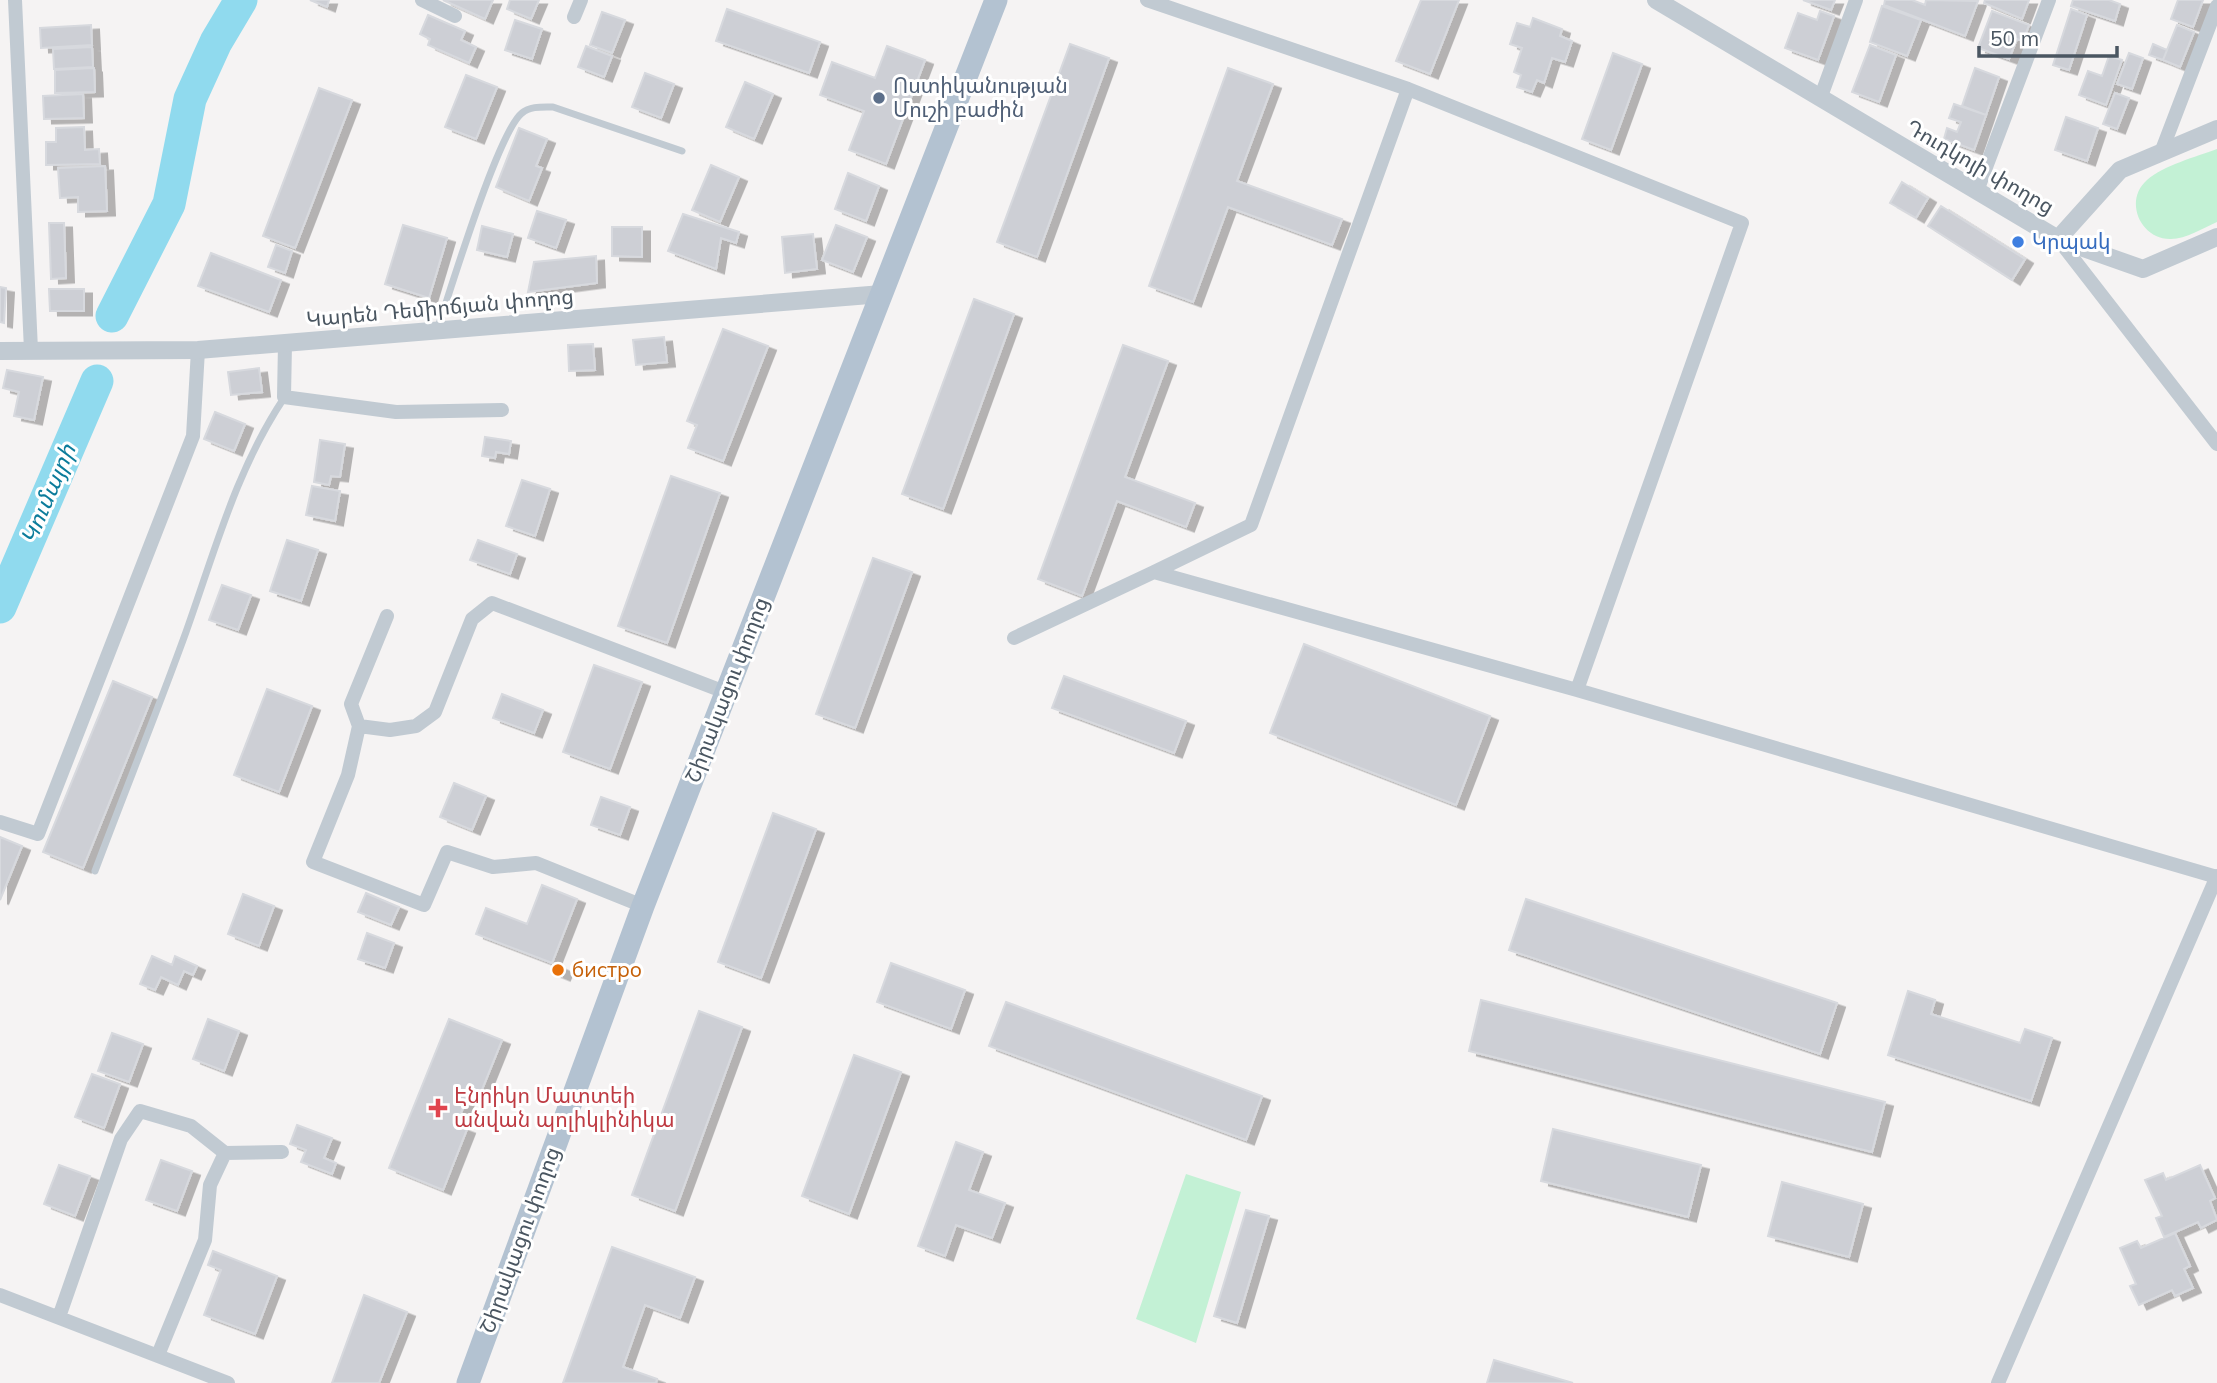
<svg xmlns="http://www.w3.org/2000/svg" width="2217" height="1383" viewBox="0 0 2217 1383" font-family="Mulish,'Noto Sans Armenian',sans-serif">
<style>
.green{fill:#c3f1d5}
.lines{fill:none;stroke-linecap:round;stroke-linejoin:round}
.river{stroke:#90daee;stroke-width:33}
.building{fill:#cdcfd5;stroke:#d7d9de;stroke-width:2;filter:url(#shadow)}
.service{stroke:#c1cad2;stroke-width:7}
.minor{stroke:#c1cad2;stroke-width:14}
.tertiary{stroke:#c1cad2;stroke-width:18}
.primary{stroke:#b3c2d1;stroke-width:23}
.service-dot{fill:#5c6f8a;stroke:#fff;stroke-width:2.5}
.shop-dot{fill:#3f7fe0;stroke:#fff;stroke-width:2.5}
.food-dot{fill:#e8710a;stroke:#fff;stroke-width:2.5}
.health-dot{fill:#e0444e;stroke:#fff;stroke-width:2.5}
.labels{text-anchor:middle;stroke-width:6;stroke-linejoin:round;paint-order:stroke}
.service-label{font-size:21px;fill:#4e5e75;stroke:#fff;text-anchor:start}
.street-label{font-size:21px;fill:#4a5661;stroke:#fff}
.shop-label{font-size:21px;fill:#366cbe;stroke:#fff;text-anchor:start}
.food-label{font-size:21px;fill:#c56008;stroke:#fff;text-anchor:start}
.health-label{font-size:21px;fill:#be3a42;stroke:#fff;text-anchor:start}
.water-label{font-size:23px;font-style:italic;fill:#0c7c9b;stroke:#fff}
</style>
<defs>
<filter id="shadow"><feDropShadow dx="8" dy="4.5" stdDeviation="0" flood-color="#0004"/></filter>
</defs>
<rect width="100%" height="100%" fill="#f5f3f3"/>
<!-- green -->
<path class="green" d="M2217,149V222C2203,228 2186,239 2171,239C2141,240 2123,201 2147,180C2164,165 2196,157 2217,149Z
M1186,1174L1241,1192L1196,1343L1136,1319Z"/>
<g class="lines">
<!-- river -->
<path class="river" d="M112,316L169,204L190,99L216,42L241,0
M0,607L97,381"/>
</g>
<!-- building -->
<path class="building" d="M310,0H329L327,7Z
M443,0H493L485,19Z
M510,0H539L531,19L507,9Z
M1421,0H1459L1430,74L1396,61Z
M1803,0H1835L1831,10Z
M1885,0H1912L1925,5L1926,0L1978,1L1965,36L1884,5Z
M1985,0H2029L2022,19L1984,3Z
M2073,0H2109L2120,4L2115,21L2071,6Z
M2178,0H2203L2193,27L2171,19Z
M1882,6L1921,20L1907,56L1870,42Z
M727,9L820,42L809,73L716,41Z
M2071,9L2087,15L2069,70L2053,65Z
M1820,11L1834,16L1818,60L1785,48L1798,13L1817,20Z
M1992,11L2029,25L2023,41L2017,39L2009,59L1978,48Z
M602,12L625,20L612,53L590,45Z
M428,15L465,31L461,40L476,47L469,63L428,45L430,39L420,34Z
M1533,18L1562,29L1560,36L1572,41L1565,62L1552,58L1544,83L1537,80L1532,92L1517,87L1521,75L1514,72L1522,48L1510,44L1517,23L1530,27Z
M515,20L542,29L532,59L505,50Z
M91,25L92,45L41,48L40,28Z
M2177,25L2194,32L2180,67L2163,60Z
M1070,44L1109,58L1037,257L997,242Z
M2153,44L2167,50L2163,60L2149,55Z
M1870,45L1896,55L1879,102L1852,92Z
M586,46L612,56L604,77L578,67Z
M887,46L925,60L886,164L849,150L864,111L820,95L832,62L875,78Z
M92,47L93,67L54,69L53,49Z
M1613,53L1642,64L1611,150L1582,139Z
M2129,53L2143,58L2132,89L2117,84Z
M2109,56L2122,60L2106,105L2079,95L2088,71L2102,76Z
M94,68L95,92L55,93V70Z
M1228,68L1273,84L1237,181L1342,219L1332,245L1228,207L1193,302L1149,286Z
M1975,68L1999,77L1986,115L1962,106Z
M645,73L674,84L661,118L632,107Z
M466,75L497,87L476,139L445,127Z
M745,82L773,94L754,139L726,127Z
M319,88L352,100L295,248L263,236Z
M2115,93L2129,98L2117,129L2103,124Z
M83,94L84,118L44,119L43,96Z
M1954,104L1986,115L1974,150L1944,139L1947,128L1957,132L1961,122L1949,118Z
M2066,117L2098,128L2087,161L2055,150Z
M84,127L85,150L99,149L100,164L46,165V142H56V128Z
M519,128L547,139L536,166L542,168L529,201L496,187Z
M711,165L739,177L720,222L692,210Z
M105,166L107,211L78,212V197L60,198L58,168Z
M848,173L879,186L866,221L835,209Z
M1902,182L1928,198L1916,218L1890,203Z
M1941,206L2025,259L2012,280L1928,226Z
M537,211L566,220L556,248L528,238Z
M683,214L739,232L736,243L721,238L716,269L668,251Z
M49,223H64L66,278L51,279Z
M403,225L447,238L429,298L385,284Z
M836,225L867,237L853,272L822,260Z
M482,226L513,234L507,257L477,250Z
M612,227H642V257L612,256Z
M813,234L817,269L785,273L782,237Z
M276,245L292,251L285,273L268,267Z
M211,253L281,280L269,312L198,286Z
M596,256L597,283L528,292L534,262Z
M0,287L6,288L4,323L0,322Z
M49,289H84V311H50Z
M974,299L1014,314L943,509L902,494Z
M723,329L768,346L723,461L688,448L697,425L687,421Z
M664,337L667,362L636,365L633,340Z
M593,344L595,370L569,371L568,345Z
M1123,345L1168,361L1125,477L1195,503L1186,527L1117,501L1082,596L1038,579Z
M259,368L262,392L231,395L228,372Z
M7,370L43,377L34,420L14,416L19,392L3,388Z
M215,412L245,424L234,451L204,439Z
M485,437L511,441L509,454L496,452L495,458L482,456Z
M320,440L345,444L340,477L331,476L329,485L314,482Z
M671,476L720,493L667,643L618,626Z
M522,480L550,489L535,536L506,526Z
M312,486L340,491L335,521L306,515Z
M287,540L318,550L301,601L270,591Z
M478,540L517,554L510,574L470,560Z
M873,558L912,572L855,728L816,714Z
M222,585L251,595L238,630L209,620Z
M1304,644L1490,716L1456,805L1270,733Z
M594,665L642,682L610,769L563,752Z
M1064,676L1186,721L1174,753L1052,708Z
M113,681L152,697L83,868L43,852Z
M267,689L312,706L279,792L234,775Z
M502,694L543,710L534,733L493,718Z
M454,783L486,796L472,830L440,817Z
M601,797L630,807L620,835L591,825Z
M773,813L816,829L761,978L718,962Z
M0,837L22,846L0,900Z
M542,885L577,899L552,963L476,934L486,908L527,924Z
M366,893L399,907L391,925L358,912Z
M243,894L274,906L259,946L228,934Z
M1526,899L1837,1003L1820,1054L1509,950Z
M367,933L394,943L385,968L358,959Z
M152,956L172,965L175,956L197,966L193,975L184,971L178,985L161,977L155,990L140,984Z
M891,963L965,990L951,1029L877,1002Z
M555,964L565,969L562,976L552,972Z
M1908,991L1935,1000L1931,1014L2020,1043L2025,1029L2052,1038L2031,1101L1888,1055Z
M1481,1000L1885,1102L1872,1152L1469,1051Z
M1006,1002L1262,1096L1246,1140L989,1046Z
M699,1011L742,1027L675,1211L632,1195Z
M208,1019L239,1031L224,1071L193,1059Z
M449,1019L502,1040L481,1092L471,1088L456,1125L467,1129L443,1190L389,1168Z
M112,1033L143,1044L129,1082L98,1071Z
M854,1055L901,1072L849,1214L802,1196Z
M92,1074L120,1084L104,1128L75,1117Z
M297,1125L332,1138L324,1158L336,1163L332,1174L301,1162L306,1150L290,1144Z
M1553,1129L1701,1165L1688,1217L1541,1181Z
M956,1142L983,1152L969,1190L1005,1203L992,1238L956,1225L945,1256L918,1246Z
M161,1160L192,1171L177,1211L146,1200Z
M59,1165L90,1176L75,1216L44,1204Z
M2200,1165L2215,1198L2210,1201L2217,1220L2201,1228L2198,1222L2164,1237L2156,1218L2162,1216L2145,1180L2163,1173L2166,1180Z
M1782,1182L1863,1204L1849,1257L1768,1236Z
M1246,1210L1269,1216L1237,1323L1214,1316Z
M2175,1233L2190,1266L2184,1269L2193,1288L2175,1296L2172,1290L2139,1305L2130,1286L2136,1284L2120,1248L2137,1241L2141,1248Z
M612,1247L695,1277L680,1318L645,1305L623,1367L657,1379L656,1383H563Z
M213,1251L277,1276L255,1334L204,1315L221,1270L208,1265Z
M364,1295L407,1312L379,1383H332Z
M1494,1360L1573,1383H1487Z"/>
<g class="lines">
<!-- service -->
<path class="service" d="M438,327C451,289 498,132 522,113C530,106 542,107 553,107L682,151
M95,871C125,791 157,712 186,632C215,551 236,470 284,398"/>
<!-- minor -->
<path class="minor" d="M15,0L31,350
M422,0L455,16
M1147,0L1408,89L1742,223L1577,690
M574,17L581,0
M1820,99L1856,0
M2162,150L2217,6
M1977,191L2049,0
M2058,239L2217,444
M285,344L284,397L396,412L502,410
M1154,572L1251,525L1408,89
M1014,638L1154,572L1577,690L2217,877
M359,726L351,704L387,616
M0,822L38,834L193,436L198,350
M643,906L536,863L493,867L447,852L424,905L313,862L348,775L359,726L390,730L416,726L435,712L472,619L492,603L725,692
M0,1295L228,1383
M59,1317L121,1139L140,1111L191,1126L225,1153L282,1152
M158,1355L205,1240L210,1185L225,1153
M1998,1383L2217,876"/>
<!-- tertiary -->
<path class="tertiary" d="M1656,0L2058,239L2143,269L2217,237
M2058,239L2120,170L2217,129
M0,351L198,350L882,294"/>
<!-- primary -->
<path class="primary" d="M468,1383L643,906L996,0"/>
</g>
<!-- markers -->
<circle class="service-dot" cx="879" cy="98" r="7"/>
<circle class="shop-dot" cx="2018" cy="242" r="7"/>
<circle class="food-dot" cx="558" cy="970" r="7"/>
<path class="health-dot" d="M434.5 1097.5h7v7h7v7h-7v7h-7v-7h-7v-7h7z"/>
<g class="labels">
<!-- service labels -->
<g class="service-label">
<text x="893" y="93">Ոստիկանության<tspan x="893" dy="24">Մուշի բաժին</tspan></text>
</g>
<!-- street labels -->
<g class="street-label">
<text transform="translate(1980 167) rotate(30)" y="7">Դուդկոյի փողոց</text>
<text transform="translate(440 308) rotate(-5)" y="7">Կարեն Դեմիրճյան փողոց</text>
<text transform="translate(727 690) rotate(-69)" y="7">Շիրակացու փողոց</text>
<text transform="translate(520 1240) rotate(-70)" y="7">Շիրակացու փողոց</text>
</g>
<!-- shop labels -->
<g class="shop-label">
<text x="2032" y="249">Կրպակ</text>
</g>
<!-- food labels -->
<g class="food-label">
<text x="572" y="977">бистро</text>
</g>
<!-- health labels -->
<g class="health-label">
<text x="454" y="1103">Էնրիկո Մատտեի<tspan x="454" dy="24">անվան պոլիկլինիկա</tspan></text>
</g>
<!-- water labels -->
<g class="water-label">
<text transform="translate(48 494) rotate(-67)" y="8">Կումայրի</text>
</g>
</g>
<!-- scale -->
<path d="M1979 46v10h138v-10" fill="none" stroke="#4a5661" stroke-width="3.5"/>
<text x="1990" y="46" font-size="21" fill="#4a5661" stroke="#ffffff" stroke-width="5" paint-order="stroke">50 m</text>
</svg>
